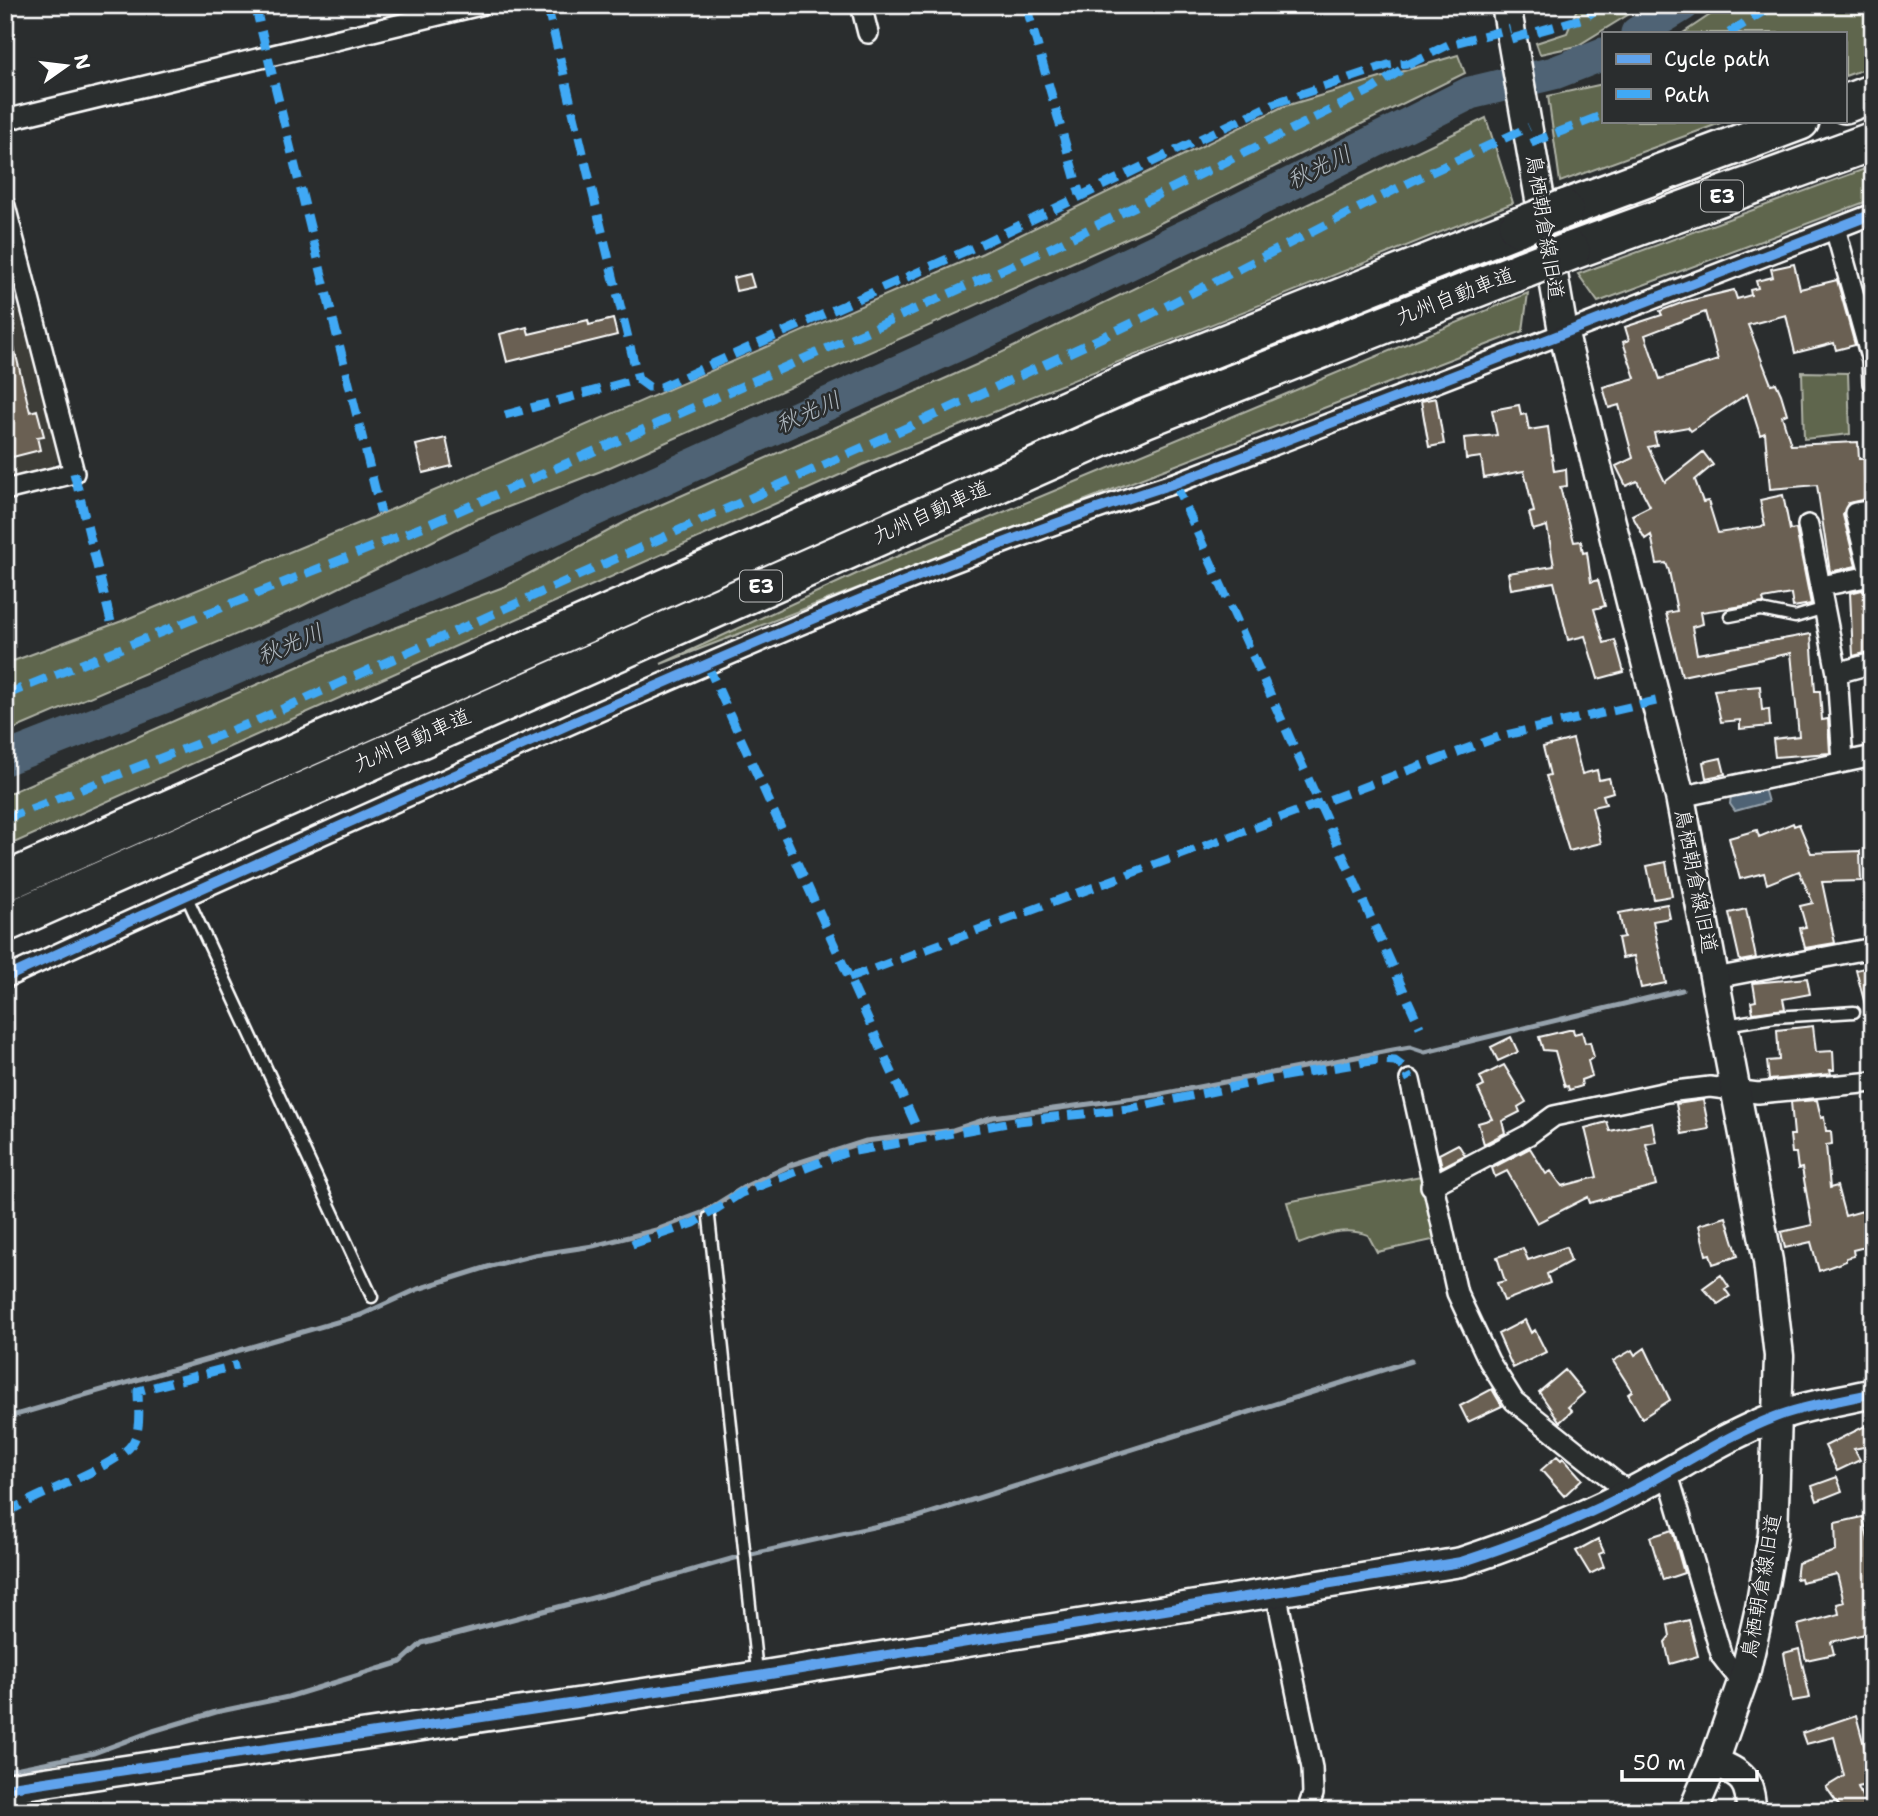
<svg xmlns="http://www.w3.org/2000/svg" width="1878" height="1816" viewBox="0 0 1878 1816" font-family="'Shantell Sans','Klee One',sans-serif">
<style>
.built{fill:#3e3d39}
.green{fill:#5f664d;stroke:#afb2a6;stroke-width:2}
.water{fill:#506474;stroke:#96a2ac;stroke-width:2}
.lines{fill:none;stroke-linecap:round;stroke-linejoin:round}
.stream{stroke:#96a2ac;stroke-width:5}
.river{stroke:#506474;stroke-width:33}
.building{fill:#6b6152;stroke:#fff;stroke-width:2;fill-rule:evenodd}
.lane-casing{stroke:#fff;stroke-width:15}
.street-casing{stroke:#fff;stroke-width:24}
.secondary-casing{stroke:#fff;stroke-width:33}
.highway-casing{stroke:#fff;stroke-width:42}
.lane{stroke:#2a2d2e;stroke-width:10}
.street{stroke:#2a2d2e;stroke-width:19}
.secondary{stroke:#2a2d2e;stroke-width:28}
.highway{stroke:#2a2d2e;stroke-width:37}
.highway-bridge-casing{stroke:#fff;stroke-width:42;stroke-linecap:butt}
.highway-bridge{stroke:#2a2d2e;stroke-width:37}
.quiet{stroke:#3fa9f5;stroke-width:9;stroke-dasharray:18 9;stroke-linecap:butt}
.cycleway-casing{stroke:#2a2d2e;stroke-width:15}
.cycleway{stroke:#60a3ed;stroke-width:10}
.labels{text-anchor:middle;stroke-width:5;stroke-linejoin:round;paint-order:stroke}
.shield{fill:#2a2d2e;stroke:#bfc0c0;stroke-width:2}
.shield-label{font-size:19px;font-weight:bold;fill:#fff}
.street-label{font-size:21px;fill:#fff;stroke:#2a2d2e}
.water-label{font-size:23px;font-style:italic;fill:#b0b9c0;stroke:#2a2d2e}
</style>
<rect width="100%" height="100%" fill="#2a2d2e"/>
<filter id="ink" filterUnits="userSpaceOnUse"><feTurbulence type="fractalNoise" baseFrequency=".0143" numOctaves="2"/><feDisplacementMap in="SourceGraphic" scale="14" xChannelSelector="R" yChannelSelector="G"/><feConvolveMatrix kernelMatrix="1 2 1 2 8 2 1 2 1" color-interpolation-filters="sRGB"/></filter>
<g filter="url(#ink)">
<!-- built -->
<path class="built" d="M20,308L60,456L53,468L5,480V311Z"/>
<!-- green -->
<path class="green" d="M1582,5H1644L1577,46L1540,54L1536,43L1567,33L1576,11Z
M1725,5H1873V66L1845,76V33H1683Z
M1458,55L1465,73L1150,228L601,471L477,519L298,608L5,733V664L122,621L374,517L983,253L1282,107Z
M1603,84V121H1726L1560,182L1548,96Z
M1486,118L1513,203L862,465L5,847V795L331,652L506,586L640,514L978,364Z
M1873,166V199L1598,302L1578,274Z
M1528,293L1523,331L661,664L867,569Z
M1802,372L1848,373L1850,434L1804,439Z
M1421,1176L1437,1239L1377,1252L1368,1235C1343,1226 1323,1235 1299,1244L1287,1202Z"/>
<!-- water -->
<path class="water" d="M1764,788L1768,802L1735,811L1730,804L1731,795Z"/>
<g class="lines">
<!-- stream -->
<path class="stream" d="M5,1418L361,1315L418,1289L491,1266L534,1255L593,1246L656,1230L704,1212L746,1186L791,1165L866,1141L953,1130L993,1117L1156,1095L1393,1050L1410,1047L1425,1052L1682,990
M5,1771L94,1753L153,1731L216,1712L288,1697L401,1662L422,1643L634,1587L738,1557L918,1517L1411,1361"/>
<!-- river -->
<path class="river" d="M1637,33L1683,5
M5,759L205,681L475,564L981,334L1207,226L1470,93L1554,73L1603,54"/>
</g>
<!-- building -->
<path class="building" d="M1794,264L1800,289L1837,280L1855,345L1836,350L1834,343L1795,353L1786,315L1748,325L1771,384L1776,383L1781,394L1787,414L1782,416L1791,445L1858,442L1859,459H1864L1866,499L1848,503L1843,515L1856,566L1830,572L1817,485L1770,489L1765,433L1760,435L1747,394L1691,431L1688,427L1654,433L1657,445L1648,447L1665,482L1703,452L1713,465L1695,480L1703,502L1708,501L1718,533L1765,526L1760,500L1783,495L1790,530L1796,529L1811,604L1793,607L1791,594L1763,599L1764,603L1701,612L1703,624L1692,627L1697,654L1811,634L1815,691H1820L1822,720L1828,719L1830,753L1775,757L1773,739L1799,736L1791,653L1682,676L1666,613L1677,611L1669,571L1666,563L1657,564L1651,535L1645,539L1632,515L1650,506L1637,481L1626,486L1616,466L1633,458L1619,405L1609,408L1603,387L1635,378L1623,342L1629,340L1625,327L1662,315L1660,311L1684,302L1734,290L1737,299L1751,295L1750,290L1758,288L1756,281L1773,277L1771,269ZM1705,312L1718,360L1660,379L1645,335Z
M750,274L754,287L736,291L733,278Z
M613,319L617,335L507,362L500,334L527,327L529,334L588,320L589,325Z
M11,335L30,412L37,410L44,436L37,437L40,450L5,459V336Z
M1436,398L1444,444L1429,447L1421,401Z
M1519,405L1521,415L1526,414L1529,430L1548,427L1554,471L1566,469L1567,486L1560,487L1574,542L1581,541L1583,553L1587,552L1591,582L1598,580L1605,606L1594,609L1604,643L1615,640L1624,672L1598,679L1585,636L1568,640L1554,582L1511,589L1508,573L1554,566L1547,526L1533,530L1529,513L1534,512L1524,471L1484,478L1481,457L1466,459L1464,438L1497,435L1492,410Z
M446,438L452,466L423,473L416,445Z
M1862,590L1868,596L1873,620V651L1853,656L1850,593Z
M1760,686L1762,710L1769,709L1770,726L1740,729V720L1721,722L1714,690Z
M1573,739L1582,774L1597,770L1599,780L1609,778L1613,792L1603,795L1606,804L1592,807L1601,843L1569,851L1546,776L1550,775L1543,747Z
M1721,758L1725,774L1706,778L1703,762Z
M1793,823L1794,826L1799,824L1811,853L1860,851L1861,881L1822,882L1835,943L1805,948L1800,928L1806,927L1800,906L1813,903L1799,871L1767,884L1764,873L1740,879L1729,838L1757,830L1759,837Z
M1666,862L1672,896L1654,899L1647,866Z
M1667,904L1670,918L1653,921L1666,983L1641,988L1634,956L1622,958L1618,938L1624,937L1619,913Z
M1746,909L1756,958L1740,961L1729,913Z
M1873,966V1015L1868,1016L1856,970Z
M1807,978L1810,994L1783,999L1785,1009L1753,1013L1751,1002L1756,1001L1753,983Z
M1813,1026L1816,1052L1833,1051L1834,1070H1830L1831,1074L1769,1080L1767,1061L1779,1060L1777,1030Z
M1573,1029L1574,1034L1582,1032L1585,1043L1590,1042L1594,1057L1588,1061L1592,1076L1581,1080L1582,1086L1569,1090L1568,1086L1565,1087L1555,1051L1543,1050L1539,1037Z
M1511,1037L1518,1052L1498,1061L1491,1047Z
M1504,1065L1526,1102L1518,1107L1520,1112L1502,1121L1505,1133L1484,1144L1478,1123L1492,1119L1478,1089L1484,1086L1480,1077Z
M1703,1100L1709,1129L1682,1134L1676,1104Z
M1817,1100L1821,1118L1824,1117L1826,1131H1831L1832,1144L1826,1145L1830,1188L1837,1186L1845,1216L1873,1208V1245L1853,1250L1854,1256L1846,1258V1261L1819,1271L1811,1242L1785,1248L1781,1232L1812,1225L1802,1168L1798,1169L1796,1153H1792L1790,1135H1794L1791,1102Z
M1607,1122L1610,1131L1652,1122L1656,1142L1646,1144L1656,1185L1590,1203L1588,1197L1537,1223L1507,1171L1495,1177L1492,1168L1530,1148L1546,1174L1551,1171L1562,1186L1597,1177L1585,1128Z
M1458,1144L1465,1155L1442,1167L1439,1154Z
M1726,1217L1738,1256L1713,1264L1710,1254L1706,1255L1699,1225Z
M1566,1247L1571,1261L1547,1274L1550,1283L1504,1301L1497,1283L1505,1281L1497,1257L1523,1248L1528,1260Z
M1721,1275L1729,1287L1725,1289L1730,1296L1718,1304L1703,1288Z
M1525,1320L1531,1333L1535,1330L1546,1352L1513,1368L1498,1334Z
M1645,1348L1670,1400L1642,1418L1628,1394L1632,1391L1613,1361L1632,1350L1635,1355Z
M1565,1370L1584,1393L1568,1407L1572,1411L1560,1422L1539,1392Z
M1492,1389L1502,1406L1468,1422L1460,1406Z
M1873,1422V1445L1854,1449L1860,1460L1837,1471L1825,1446Z
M1557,1456L1561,1460L1563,1458L1582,1479L1564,1496L1541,1470Z
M1837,1477L1842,1491L1817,1501L1812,1486Z
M1863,1517L1873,1561V1632L1831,1642L1834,1654L1806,1660L1798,1625L1839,1614L1837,1604L1844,1602L1837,1574L1801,1582L1800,1578L1796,1579L1798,1563L1836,1551L1835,1523Z
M1672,1530L1684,1573L1663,1580L1650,1537Z
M1598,1539L1604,1552L1599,1554L1604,1567L1590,1574L1576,1551Z
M1689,1620L1698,1656L1670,1664L1665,1642L1670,1636L1668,1625Z
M1799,1649L1810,1698L1792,1701L1784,1653Z
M1856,1715L1869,1764L1873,1763V1783L1858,1787L1868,1811H1843L1826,1787L1844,1776L1834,1737L1806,1744L1802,1733Z"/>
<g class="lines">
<defs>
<path id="lane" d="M1730,616L1761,610L1795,617L1825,608
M186,895L372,1297
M1725,1025L1775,1017L1854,1012
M709,1217L757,1672"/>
<path id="street" d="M861,5L868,33
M5,120L480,5
M5,206L74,473L5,490
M1835,228L1872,361L1873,383
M1873,510L1855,513L1873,585
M1808,525L1837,673L1843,761
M1822,586L1870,576
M1837,673L1873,663
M1680,797L1873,756
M5,978C193,891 381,808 570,724C768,637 969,549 1175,483L1873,214
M1715,978L1873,948
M1410,1080L1457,1293L1489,1361L1514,1401L1629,1493
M1431,1186L1528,1135L1554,1116L1667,1092L1710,1087L1758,1093L1873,1082
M1667,1471L1722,1657L1742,1683
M1276,1592L1312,1768L1313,1794L1307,1811"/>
<path id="secondary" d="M1506,5L1563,331L1680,797L1768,1261L1779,1356L1773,1534L1760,1608L1745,1674L1714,1762L1693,1811
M1714,1762C1742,1774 1751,1780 1751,1811
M5,1788L758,1676L1461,1562C1519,1543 1575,1521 1629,1493C1678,1468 1723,1437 1775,1417C1805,1405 1841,1401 1873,1393"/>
<path id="highway" d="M1845,104L1873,93
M1564,209L1800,121
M1571,251L1873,141
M5,882L1129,382L1518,227
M5,923L1144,419L1525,269"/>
</defs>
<!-- lane casing -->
<use href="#lane" class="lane-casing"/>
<!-- street casing -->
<use href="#street" class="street-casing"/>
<!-- secondary casing -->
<use href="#secondary" class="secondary-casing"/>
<!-- highway casing -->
<use href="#highway" class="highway-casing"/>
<!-- lane -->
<use href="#lane" class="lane"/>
<!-- street -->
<use href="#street" class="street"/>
<!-- secondary -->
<use href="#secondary" class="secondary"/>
<!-- highway -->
<use href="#highway" class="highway"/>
<defs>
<path id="highway-bridge" d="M1518,227L1564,209
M1525,269L1571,251"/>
</defs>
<!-- highway-bridge casing -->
<use href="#highway-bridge" class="highway-bridge-casing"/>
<!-- highway-bridge -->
<use href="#highway-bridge" class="highway-bridge"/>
<!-- quiet -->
<path class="quiet" d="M255,5L381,513
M547,5L638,379
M1026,5L1080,195
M1729,33L1773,5
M1511,39L1584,18L1602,5
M1531,143L1603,115
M505,415L638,379L649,387H661L981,244L1275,103L1388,65L1408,63
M74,473L111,622
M1175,483L1420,1027
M707,664L918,1130
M5,695L427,525L878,326L1048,249L1260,145L1373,89L1411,63L1450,44L1510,29
M5,819L258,720L968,400L1137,321L1412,181L1529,127
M849,978L1501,736L1656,701
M632,1244L694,1223L741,1193L844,1153L1018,1121L1129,1109L1285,1076L1377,1060L1395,1061L1403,1067L1410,1080
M5,1514C34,1494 117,1467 132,1444C142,1429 138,1407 138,1391L238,1365"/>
<defs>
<path id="cycleway" d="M5,978C193,891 381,808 570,724C768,637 969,549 1175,483L1873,214
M5,1788L758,1676L1461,1562C1519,1543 1575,1521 1629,1493C1678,1468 1723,1437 1775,1417C1805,1405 1841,1401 1873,1393"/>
</defs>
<!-- cycleway casing -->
<use href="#cycleway" class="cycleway-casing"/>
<!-- cycleway -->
<use href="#cycleway" class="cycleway"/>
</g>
</g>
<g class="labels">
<!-- shield labels -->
<g class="shield">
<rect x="1701" y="180.5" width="42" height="31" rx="5"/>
<rect x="740" y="570.5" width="42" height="31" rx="5"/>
</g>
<g class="shield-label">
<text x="1722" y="203">E3</text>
<text x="761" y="593">E3</text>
</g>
<!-- street labels -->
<g class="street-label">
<text transform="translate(1545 227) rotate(81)" y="7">鳥栖朝倉線旧道</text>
<text transform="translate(1455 296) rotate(-21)" y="7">九州自動車道</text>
<text transform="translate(931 512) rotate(-24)" y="7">九州自動車道</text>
<text transform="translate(412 740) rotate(-24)" y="7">九州自動車道</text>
<text transform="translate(1696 881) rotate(79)" y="7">鳥栖朝倉線旧道</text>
<text transform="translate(1761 1586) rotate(-80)" y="7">鳥栖朝倉線旧道</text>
</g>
<!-- water labels -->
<g class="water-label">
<text transform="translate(1319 167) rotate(-26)" y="8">秋光川</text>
<text transform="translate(808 412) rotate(-24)" y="8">秋光川</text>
<text transform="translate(290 644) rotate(-23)" y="8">秋光川</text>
</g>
</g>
<!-- margin -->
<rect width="1878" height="1816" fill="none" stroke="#2a2d2e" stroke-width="28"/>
<rect x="14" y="14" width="1850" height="1788" fill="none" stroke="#fff" stroke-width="2.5" filter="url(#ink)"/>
<!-- legend -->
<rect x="1602" y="32" width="245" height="91" fill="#2a2d2e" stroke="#7f8182" stroke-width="2"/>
<rect x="1616" y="54" width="35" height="10" fill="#60a3ed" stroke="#7f8182" stroke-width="2"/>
<text x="1664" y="66" font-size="21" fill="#ffffff">Cycle path</text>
<rect x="1616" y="89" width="35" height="10" fill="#3fa9f5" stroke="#7f8182" stroke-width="2"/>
<text x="1664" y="102" font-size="21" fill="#ffffff">Path</text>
<!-- north arrow -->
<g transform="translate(66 66) rotate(76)" stroke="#2a2d2e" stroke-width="5" paint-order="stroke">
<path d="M0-5L12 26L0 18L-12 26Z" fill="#ffffff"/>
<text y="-10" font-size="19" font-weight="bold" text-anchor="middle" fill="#ffffff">N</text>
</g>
<!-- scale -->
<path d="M1622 1770v10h135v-10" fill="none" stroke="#ffffff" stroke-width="3.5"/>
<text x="1633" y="1770" font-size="21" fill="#ffffff" stroke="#2a2d2e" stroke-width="5" paint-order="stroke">50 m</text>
</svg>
